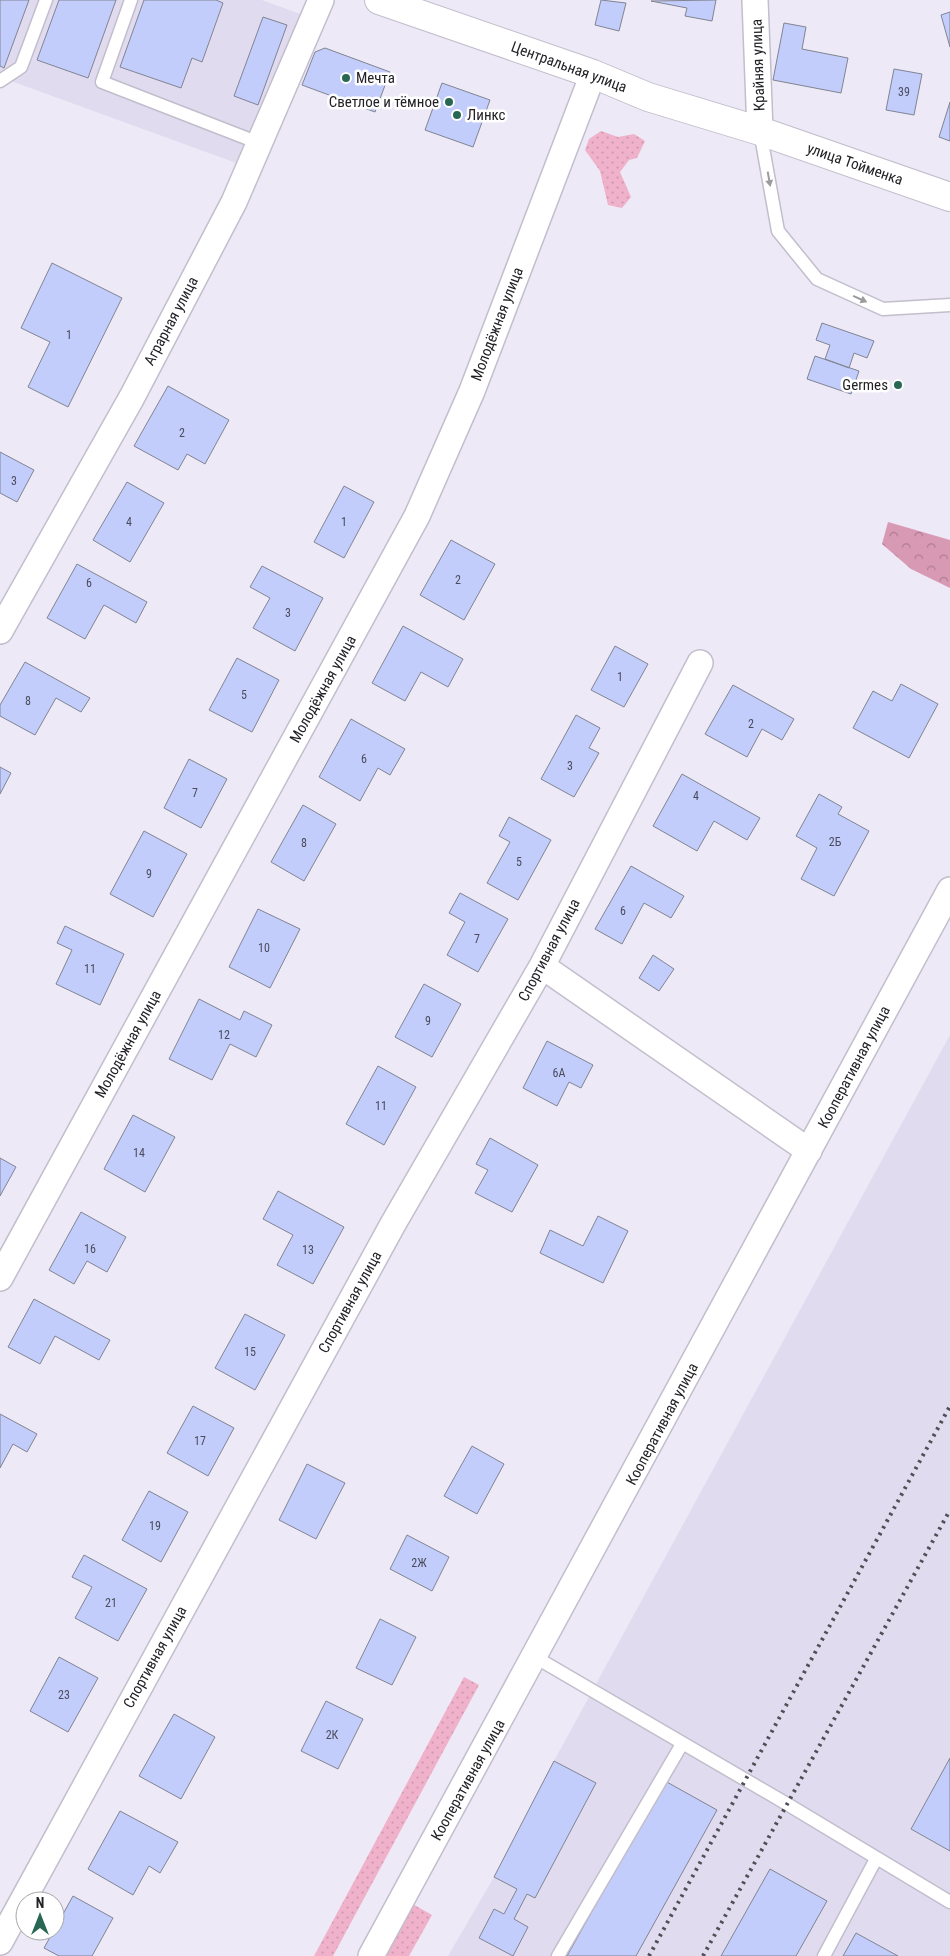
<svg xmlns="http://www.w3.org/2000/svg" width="950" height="1956" viewBox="0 0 950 1956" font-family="'Roboto Condensed',sans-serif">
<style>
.built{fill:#e1dbf0}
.green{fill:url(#green-dots)}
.forest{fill:url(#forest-crowns)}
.building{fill:#c2cdfc;stroke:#818491}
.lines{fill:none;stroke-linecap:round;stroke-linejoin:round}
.lane-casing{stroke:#c2becc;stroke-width:15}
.street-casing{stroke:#c2becc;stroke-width:28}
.secondary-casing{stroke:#c2becc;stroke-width:30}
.lane{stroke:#fff;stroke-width:12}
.street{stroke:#fff;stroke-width:25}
.secondary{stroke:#fff;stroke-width:28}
.rail{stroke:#514e56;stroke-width:4;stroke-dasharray:2.5 5;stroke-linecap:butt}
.oneway{fill:#9c9b9d}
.poi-dot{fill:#286754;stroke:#fff;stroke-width:2}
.labels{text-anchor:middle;stroke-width:5;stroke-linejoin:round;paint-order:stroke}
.number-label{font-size:12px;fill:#4b4c5c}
.street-label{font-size:15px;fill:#232126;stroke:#fff}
.poi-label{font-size:15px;fill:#232126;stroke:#fff;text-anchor:start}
</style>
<defs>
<pattern id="green-dots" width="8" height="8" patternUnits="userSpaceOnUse" patternTransform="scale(1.25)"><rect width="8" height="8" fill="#f0b1cb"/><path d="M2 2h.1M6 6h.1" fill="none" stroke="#ce98ae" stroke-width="1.8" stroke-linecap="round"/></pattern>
<pattern id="forest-crowns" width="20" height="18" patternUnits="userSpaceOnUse" patternTransform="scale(1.25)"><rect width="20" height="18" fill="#d899b4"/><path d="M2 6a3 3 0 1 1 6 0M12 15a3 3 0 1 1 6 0" fill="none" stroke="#af7c92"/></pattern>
</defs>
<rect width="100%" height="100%" fill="#ede9f7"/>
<!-- built -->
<path class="built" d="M0,0H262L300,14L239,164L0,77Z
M950,1035V1956H448L494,1877L554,1761Z"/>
<!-- green -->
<path class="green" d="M601,131L618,137L634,134L645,141L637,158L629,160L620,172L631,197L622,208L608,205L600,171L585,150L589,139Z
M464,1677L479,1685L333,1956H314Z
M409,1902L432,1915L409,1956H380Z"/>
<!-- forest -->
<path class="forest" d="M888,522L950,540V588L911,569L882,544Z"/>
<!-- building -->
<path class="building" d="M0,0H29L4,68L0,66Z
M59,0H116L88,78L37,60Z
M144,0H216L223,3L202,62L192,58L181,88L120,67Z
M601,0L626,3L619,31L595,25Z
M716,0L712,21L685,16L687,8L651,1Z
M950,12V47L941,15Z
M263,17L287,25L258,105L234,96Z
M784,23L806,27L802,49L848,58L841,93L773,80Z
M325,48L390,72L375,112L302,85L315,52Z
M894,69L922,74L914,115L886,110Z
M442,83L490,100L473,147L425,130Z
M950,102V141L939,137Z
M52,263L122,298L68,407L28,387L50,342L21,328Z
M822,323L874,341L867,358L854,353L849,368L825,359L830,345L816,340Z
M815,356L859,371L851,394L807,379Z
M168,386L229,420L205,464L187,454L178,470L134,446Z
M0,452L34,470L17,502L0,493Z
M127,482L164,503L130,562L93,540Z
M344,486L374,502L344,558L314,542Z
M451,540L495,564L464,620L420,595Z
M77,564L147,602L136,623L104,605L85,639L47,618Z
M262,566L323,598L295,651L253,628L270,598L250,587Z
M403,626L463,659L448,687L421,672L405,701L372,683Z
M615,646L648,664L624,707L591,690Z
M237,658L279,680L252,732L209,710Z
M25,662L90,698L81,712L56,698L35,735L0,716V705Z
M901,684L938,704L909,758L853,728L873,691L892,701Z
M733,685L794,719L782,740L762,729L747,757L705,734Z
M576,715L600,728L589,748L599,753L574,797L541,779Z
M351,719L405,749L390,775L378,768L360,801L319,777Z
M189,759L227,779L201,828L164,808Z
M0,767L11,773L0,794Z
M682,774L760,818L747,840L714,821L697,851L653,826Z
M819,794L842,807L838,814L869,831L834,896L801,879L817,848L796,836Z
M303,805L336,824L304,881L271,862Z
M509,817L551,840L518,900L487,883L510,842L499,836Z
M144,831L187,854L153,917L110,894Z
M631,866L684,896L671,918L644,903L622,944L595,929Z
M460,893L508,919L478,972L447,955L465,922L449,913Z
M258,909L300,929L270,988L229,967Z
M65,926L124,954L100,1005L56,984L72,950L57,943Z
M653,955L674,969L659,991L639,978Z
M424,984L461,1004L432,1057L395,1037Z
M199,999L240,1020L244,1011L272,1025L256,1057L230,1044L212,1080L169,1059Z
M547,1041L593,1065L581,1088L569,1082L557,1106L523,1088Z
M378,1066L416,1087L384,1145L346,1124Z
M133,1115L175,1137L145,1192L104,1169Z
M490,1138L538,1165L512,1212L475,1193L488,1170L476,1164Z
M0,1158L16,1167L0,1196Z
M278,1191L344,1227L313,1284L277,1265L293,1235L263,1219Z
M81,1212L126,1237L107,1272L87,1261L74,1284L49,1270Z
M598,1216L628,1231L603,1283L540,1253L550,1230L583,1246Z
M34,1299L110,1340L99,1360L55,1336L40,1364L8,1347Z
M245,1314L285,1335L255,1390L215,1368Z
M193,1406L234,1428L208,1476L167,1453Z
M0,1414L37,1434L27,1452L13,1444L0,1468Z
M472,1446L504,1464L477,1514L444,1496Z
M307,1464L345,1483L316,1539L279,1520Z
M149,1491L188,1512L161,1562L122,1540Z
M407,1535L449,1557L432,1591L390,1569Z
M84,1555L147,1589L118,1641L75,1618L92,1587L72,1577Z
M380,1619L416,1637L392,1685L356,1668Z
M59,1657L98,1678L68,1732L30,1711Z
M326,1701L363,1719L338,1769L301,1751Z
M174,1714L215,1737L181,1799L139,1776Z
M950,1758V1851L911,1829Z
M554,1761L596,1783L535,1898L527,1894L514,1919L528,1927L513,1956L479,1938L494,1909L504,1914L517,1889L494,1877Z
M665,1781L717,1810L636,1956H567Z
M120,1811L178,1842L160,1873L149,1866L133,1895L88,1869Z
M770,1869L827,1901L796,1956H721Z
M73,1896L113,1918L92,1956H59L44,1948Z
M856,1933L898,1956H843Z"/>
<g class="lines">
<defs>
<path id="lane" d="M131,0L102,82L259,143
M0,81L21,67L46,0
M760,131L778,231L817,279L883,309L950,305
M535,1657L787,1804L950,1902
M558,1956L682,1744
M824,1956L876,1859"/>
<path id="street" d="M755,0L760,131
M0,631L132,397L234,202L321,0
M542,966L809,1151
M0,1278L417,516L472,391L593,74
M0,1942L393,1224L542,966L700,663
M371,1956L950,890"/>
<path id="secondary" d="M379,0L593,74L648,97L760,131L950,197"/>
</defs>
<!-- lane casing -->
<use href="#lane" class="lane-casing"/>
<!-- street casing -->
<use href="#street" class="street-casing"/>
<!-- secondary casing -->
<use href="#secondary" class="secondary-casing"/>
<!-- lane -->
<use href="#lane" class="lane"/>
<!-- street -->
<use href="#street" class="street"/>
<!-- secondary -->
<use href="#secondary" class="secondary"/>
<!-- rail -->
<path class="rail" d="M649,1956L950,1406
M703,1956L950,1510"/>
</g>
<!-- one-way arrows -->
<defs><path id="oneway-solid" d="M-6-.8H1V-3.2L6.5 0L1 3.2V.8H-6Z" transform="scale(1.25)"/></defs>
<g class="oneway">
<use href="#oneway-solid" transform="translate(769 179) rotate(80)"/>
<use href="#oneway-solid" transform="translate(860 299) rotate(24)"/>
</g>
<!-- markers -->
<g class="poi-dot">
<circle cx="346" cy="78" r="5"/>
<circle cx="449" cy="102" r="5"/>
<circle cx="457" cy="115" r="5"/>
<circle cx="898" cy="385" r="5"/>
</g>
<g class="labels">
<!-- number labels -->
<g class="number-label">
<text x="904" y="96">39</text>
<text x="69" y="339">1</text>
<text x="182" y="437">2</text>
<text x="14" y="485">3</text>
<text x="129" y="526">4</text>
<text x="344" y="526">1</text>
<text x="458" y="584">2</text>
<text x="89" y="587">6</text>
<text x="288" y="617">3</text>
<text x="620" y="681">1</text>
<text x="244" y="699">5</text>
<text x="28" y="705">8</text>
<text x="751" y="728">2</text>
<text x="364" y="763">6</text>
<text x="570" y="770">3</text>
<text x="195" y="797">7</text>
<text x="696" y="800">4</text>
<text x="835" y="846">2Б</text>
<text x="304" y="847">8</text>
<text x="519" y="866">5</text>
<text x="149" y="878">9</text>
<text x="623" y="915">6</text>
<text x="477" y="943">7</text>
<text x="264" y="952">10</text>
<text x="90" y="973">11</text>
<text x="428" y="1025">9</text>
<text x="224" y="1039">12</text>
<text x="559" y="1077">6А</text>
<text x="381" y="1110">11</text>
<text x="139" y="1157">14</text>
<text x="90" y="1253">16</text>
<text x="308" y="1254">13</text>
<text x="250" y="1356">15</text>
<text x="200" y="1445">17</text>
<text x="155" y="1530">19</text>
<text x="419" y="1567">2Ж</text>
<text x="111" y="1607">21</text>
<text x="64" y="1699">23</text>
<text x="332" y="1739">2К</text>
</g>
<!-- street labels -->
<g class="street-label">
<text transform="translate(758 65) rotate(-92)" y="5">Крайняя улица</text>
<text transform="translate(569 67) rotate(20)" y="5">Центральная улица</text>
<text transform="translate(855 164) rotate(19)" y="5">улица Тойменка</text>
<text transform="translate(171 321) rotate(-62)" y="5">Аграрная улица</text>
<text transform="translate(497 324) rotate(-69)" y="5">Молодёжная улица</text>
<text transform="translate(323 689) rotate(-61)" y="5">Молодёжная улица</text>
<text transform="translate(549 950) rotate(-62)" y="5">Спортивная улица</text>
<text transform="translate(128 1044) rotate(-61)" y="5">Молодёжная улица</text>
<text transform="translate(854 1067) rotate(-62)" y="5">Кооперативная улица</text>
<text transform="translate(350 1302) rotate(-61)" y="5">Спортивная улица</text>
<text transform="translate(662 1424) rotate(-62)" y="5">Кооперативная улица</text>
<text transform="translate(155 1657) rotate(-61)" y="5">Спортивная улица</text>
<text transform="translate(468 1780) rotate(-61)" y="5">Кооперативная улица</text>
</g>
<!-- poi labels -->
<g class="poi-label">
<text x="356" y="83">Мечта</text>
<text x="439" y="107" text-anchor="end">Светлое и тёмное</text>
<text x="467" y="120">Линкс</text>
<text x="888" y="390" text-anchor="end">Germes</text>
</g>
</g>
<!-- north arrow -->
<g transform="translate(40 1916)"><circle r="24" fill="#ffffff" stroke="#a7a6a8"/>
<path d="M0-4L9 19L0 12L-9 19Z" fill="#286754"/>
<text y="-8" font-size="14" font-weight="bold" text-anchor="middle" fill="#232126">N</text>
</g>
</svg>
